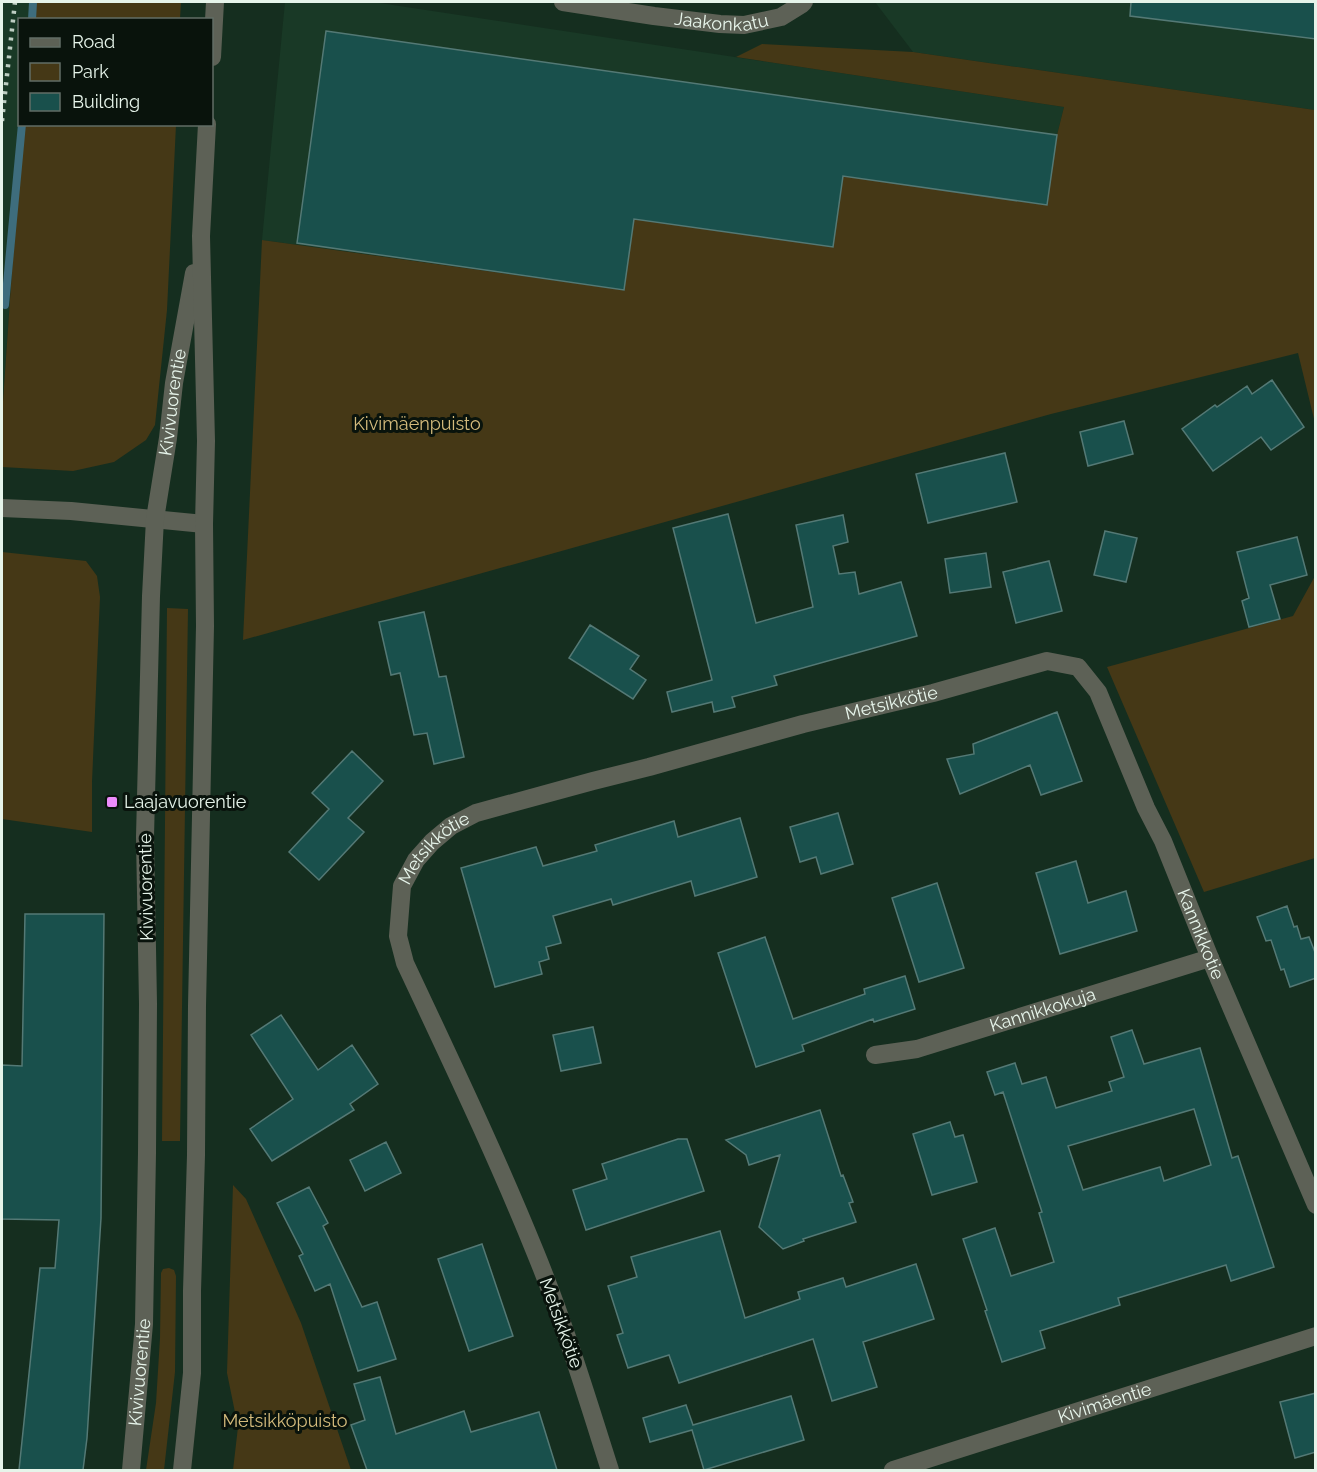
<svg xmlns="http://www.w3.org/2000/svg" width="1317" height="1472" viewBox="0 0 1317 1472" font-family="Raleway,sans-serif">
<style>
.built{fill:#193926}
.green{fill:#453816}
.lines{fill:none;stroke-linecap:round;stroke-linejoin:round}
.stream{stroke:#3e6d7d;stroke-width:8}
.building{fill:#19504c;stroke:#547975;stroke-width:1.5;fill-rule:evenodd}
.minor{stroke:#5d6156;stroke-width:18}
.rail{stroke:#becec3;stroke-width:4.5;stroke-dasharray:3 6;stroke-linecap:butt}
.poi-dot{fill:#ec8cfb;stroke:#09130c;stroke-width:2}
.labels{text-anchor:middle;stroke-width:6;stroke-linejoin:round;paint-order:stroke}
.street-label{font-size:18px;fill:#e6f4ea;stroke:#09130c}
.park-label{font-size:18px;fill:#d4bb7c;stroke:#09130c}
.poi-label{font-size:18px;fill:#e6f4ea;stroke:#09130c;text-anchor:start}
</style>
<rect width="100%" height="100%" fill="#152e1f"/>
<!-- built -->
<path class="built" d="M2,2H32L30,19L20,20V124L22,125L2,416Z
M285,2H373L1064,107L1057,135L1047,205L624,290L262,240Z
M875,2H1315V110L913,52Z"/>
<!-- green -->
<path class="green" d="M32,2H181L180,19H30Z
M762,44L913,52L1315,110V423L1298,353L1051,414L243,640L262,240L624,290L634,219L843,176L1047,205L1057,135L1064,107L736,57Z
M22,125H176L167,310L155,425L146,440L114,462L73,471L2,467V416Z
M2,552L86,561L97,576L100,597L92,782V832L2,819Z
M1315,576V858L1204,892L1107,667L1293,616Z
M167,608L188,609L180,1141H162Z
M233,1185L246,1199L301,1323L351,1470H233L238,1427L227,1373Z
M169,1268L174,1270L176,1276L175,1372L164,1470H146L156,1403L160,1338L161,1273L163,1269Z"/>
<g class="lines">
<!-- stream -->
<path class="stream" d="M32,20L33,2
M5,305L22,124"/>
</g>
<!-- building -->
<path class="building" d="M1131,2H1316V39L1130,16Z
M326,31L1057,135L1047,205L843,176L833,247L634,219L624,290L297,243Z
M1272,380L1304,427L1271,450L1261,437L1213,471L1182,429L1215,405L1217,407L1247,386L1252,394Z
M1124,421L1133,454L1088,466L1080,432Z
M1005,453L1017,502L928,523L916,474Z
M728,514L756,623L813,607L796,525L843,515L848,542L833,546L839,574L855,572L859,594L901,582L917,636L774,676L777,685L732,697L735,707L714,712L712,702L672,712L667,692L712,680L673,528Z
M1105,531L1137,538L1126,582L1094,575Z
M1297,537L1307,575L1270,585L1280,619L1249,627L1242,601L1249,598L1237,552Z
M986,553L991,587L950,593L945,559Z
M1049,561L1062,611L1016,623L1003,572Z
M424,612L439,677L446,676L464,757L434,764L427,733L414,735L400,673L391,675L379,622Z
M590,625L639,656L630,669L646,680L633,699L569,658Z
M1057,712L1082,781L1041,795L1030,765L960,794L947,759L974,754L973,744Z
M352,751L383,781L348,818L364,832L319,880L289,852L329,809L312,793Z
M838,813L853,864L821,874L816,857L800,862L790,827Z
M740,818L757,877L695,896L691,881L613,905L611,899L553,916L561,943L546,947L549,959L539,962L542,974L495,987L461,868L536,847L543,866L597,851L595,845L674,821L678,837Z
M1076,861L1088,903L1126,891L1137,931L1060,954L1036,873Z
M937,883L964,968L919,982L892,898Z
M1287,906L1294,927L1297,926L1301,939L1309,937L1316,955V978L1290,987L1284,969L1281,970L1271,940L1266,941L1257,917Z
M25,914H104L101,1218L87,1438L83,1470H19L40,1268H55L59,1220L2,1219V1065L22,1066Z
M765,937L793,1019L865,994L864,989L905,976L915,1009L874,1022L873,1019L802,1045L804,1051L756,1067L718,953Z
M281,1015L318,1070L352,1045L378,1084L350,1104L354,1110L272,1161L250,1129L293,1099L251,1035Z
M593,1027L601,1063L561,1071L553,1035Z
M1132,1030L1144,1064L1200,1048L1232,1158L1238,1156L1274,1267L1231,1281L1226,1265L1118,1298L1120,1305L1040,1331L1045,1348L1002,1362L985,1311L987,1310L963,1239L995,1228L1011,1276L1054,1262L1039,1213L1042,1212L1003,1092L995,1095L987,1072L1015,1063L1022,1084L1046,1077L1056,1108L1112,1091L1109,1082L1124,1077L1111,1037ZM1194,1109L1211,1165L1164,1181L1160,1167L1083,1190L1068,1146Z
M820,1110L841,1176L843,1175L853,1202L849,1203L856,1222L803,1239L804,1241L783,1249L759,1227L780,1155L749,1165L746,1155L726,1140Z
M950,1122L955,1137L963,1135L977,1182L932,1195L913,1134Z
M678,1139H687L704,1191L586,1230L573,1190L607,1179L602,1164Z
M386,1142L401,1173L365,1191L350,1160Z
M309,1187L328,1223L323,1226L362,1307L377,1302L396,1359L358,1371L330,1284L315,1291L299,1256L303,1254L277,1203Z
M720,1231L745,1318L800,1299L798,1292L843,1278L846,1287L916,1264L934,1319L863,1342L877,1387L832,1401L813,1339L679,1383L669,1355L628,1368L617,1335L623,1333L608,1286L637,1277L631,1257Z
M482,1244L513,1336L469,1351L438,1259Z
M380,1377L396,1434L464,1411L471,1432L539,1412L557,1470H367L351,1425L365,1420L354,1384Z
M1316,1393V1452L1295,1458L1280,1402Z
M791,1396L804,1440L704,1470L692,1430L650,1442L643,1418L686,1405L693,1425Z"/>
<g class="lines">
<!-- minor -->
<g class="minor">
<path id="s1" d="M563,2L654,16L720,24L744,25L781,17L802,4L804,2"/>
<path d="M212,57L215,2"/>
<path d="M2,508L71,511L204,524"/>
<path id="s2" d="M875,1055L917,1049L1210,958"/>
<path id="s3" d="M131,1470L144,1324L147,1153L148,1004L145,837L151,596L155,519L168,438L174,383L194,273"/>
<path d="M182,1470L192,1373V1291L196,1155L197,1006L205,626L204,524L206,441L201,236L207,124"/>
<path id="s4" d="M610,1470C587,1398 565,1325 536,1254C496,1155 450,1059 405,963L398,936L402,886L416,860L432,842L451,826L476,813L593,781L649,767L803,724L933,693L1047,661L1078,667L1098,692L1146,808L1163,841L1210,958L1316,1205"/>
<path id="s5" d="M893,1470L1316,1336"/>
</g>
<!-- rail -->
<path class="rail" d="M2,121L15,2"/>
</g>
<!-- markers -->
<rect class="poi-dot" x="106" y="796" width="12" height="12" rx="3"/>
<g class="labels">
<!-- street labels -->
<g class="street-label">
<text dy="6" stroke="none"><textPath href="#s1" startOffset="160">Jaakonkatu</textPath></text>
<text dy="6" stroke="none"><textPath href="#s3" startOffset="1070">Kivivuorentie</textPath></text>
<text dy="6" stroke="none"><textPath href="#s4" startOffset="1162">Metsikkötie</textPath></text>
<text dy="6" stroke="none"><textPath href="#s4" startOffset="676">Metsikkötie</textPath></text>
<text transform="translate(146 887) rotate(-91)" y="6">Kivivuorentie</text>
<text dy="6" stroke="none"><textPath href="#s4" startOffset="1650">Kannikkotie</textPath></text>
<text dy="6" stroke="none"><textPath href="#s2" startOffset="174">Kannikkokuja</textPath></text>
<text transform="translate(561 1323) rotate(70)" y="6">Metsikkötie</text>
<text dy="6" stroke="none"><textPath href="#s3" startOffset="98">Kivivuorentie</textPath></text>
<text dy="6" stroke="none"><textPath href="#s5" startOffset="222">Kivimäentie</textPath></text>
</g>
<!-- park labels -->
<g class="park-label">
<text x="417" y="430">Kivimäenpuisto</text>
<text x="285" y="1427">Metsikköpuisto</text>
</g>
<!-- poi labels -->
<g class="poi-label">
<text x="124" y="808">Laajavuorentie</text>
</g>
</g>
<!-- border -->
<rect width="1317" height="1472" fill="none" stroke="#e6f4ea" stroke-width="6"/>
<!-- legend -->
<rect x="18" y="18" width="195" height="108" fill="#09130c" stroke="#616d65" stroke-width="1.5"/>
<rect x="30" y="38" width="30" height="9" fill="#5d6156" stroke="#616d65" stroke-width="1.5"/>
<text x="72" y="48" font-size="18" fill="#e6f4ea">Road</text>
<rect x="30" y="63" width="30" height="18" fill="#453816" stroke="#616d65" stroke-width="1.5"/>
<text x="72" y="78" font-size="18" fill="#e6f4ea">Park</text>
<rect x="30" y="93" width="30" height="18" fill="#19504c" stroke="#616d65" stroke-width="1.5"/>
<text x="72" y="108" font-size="18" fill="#e6f4ea">Building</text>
</svg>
